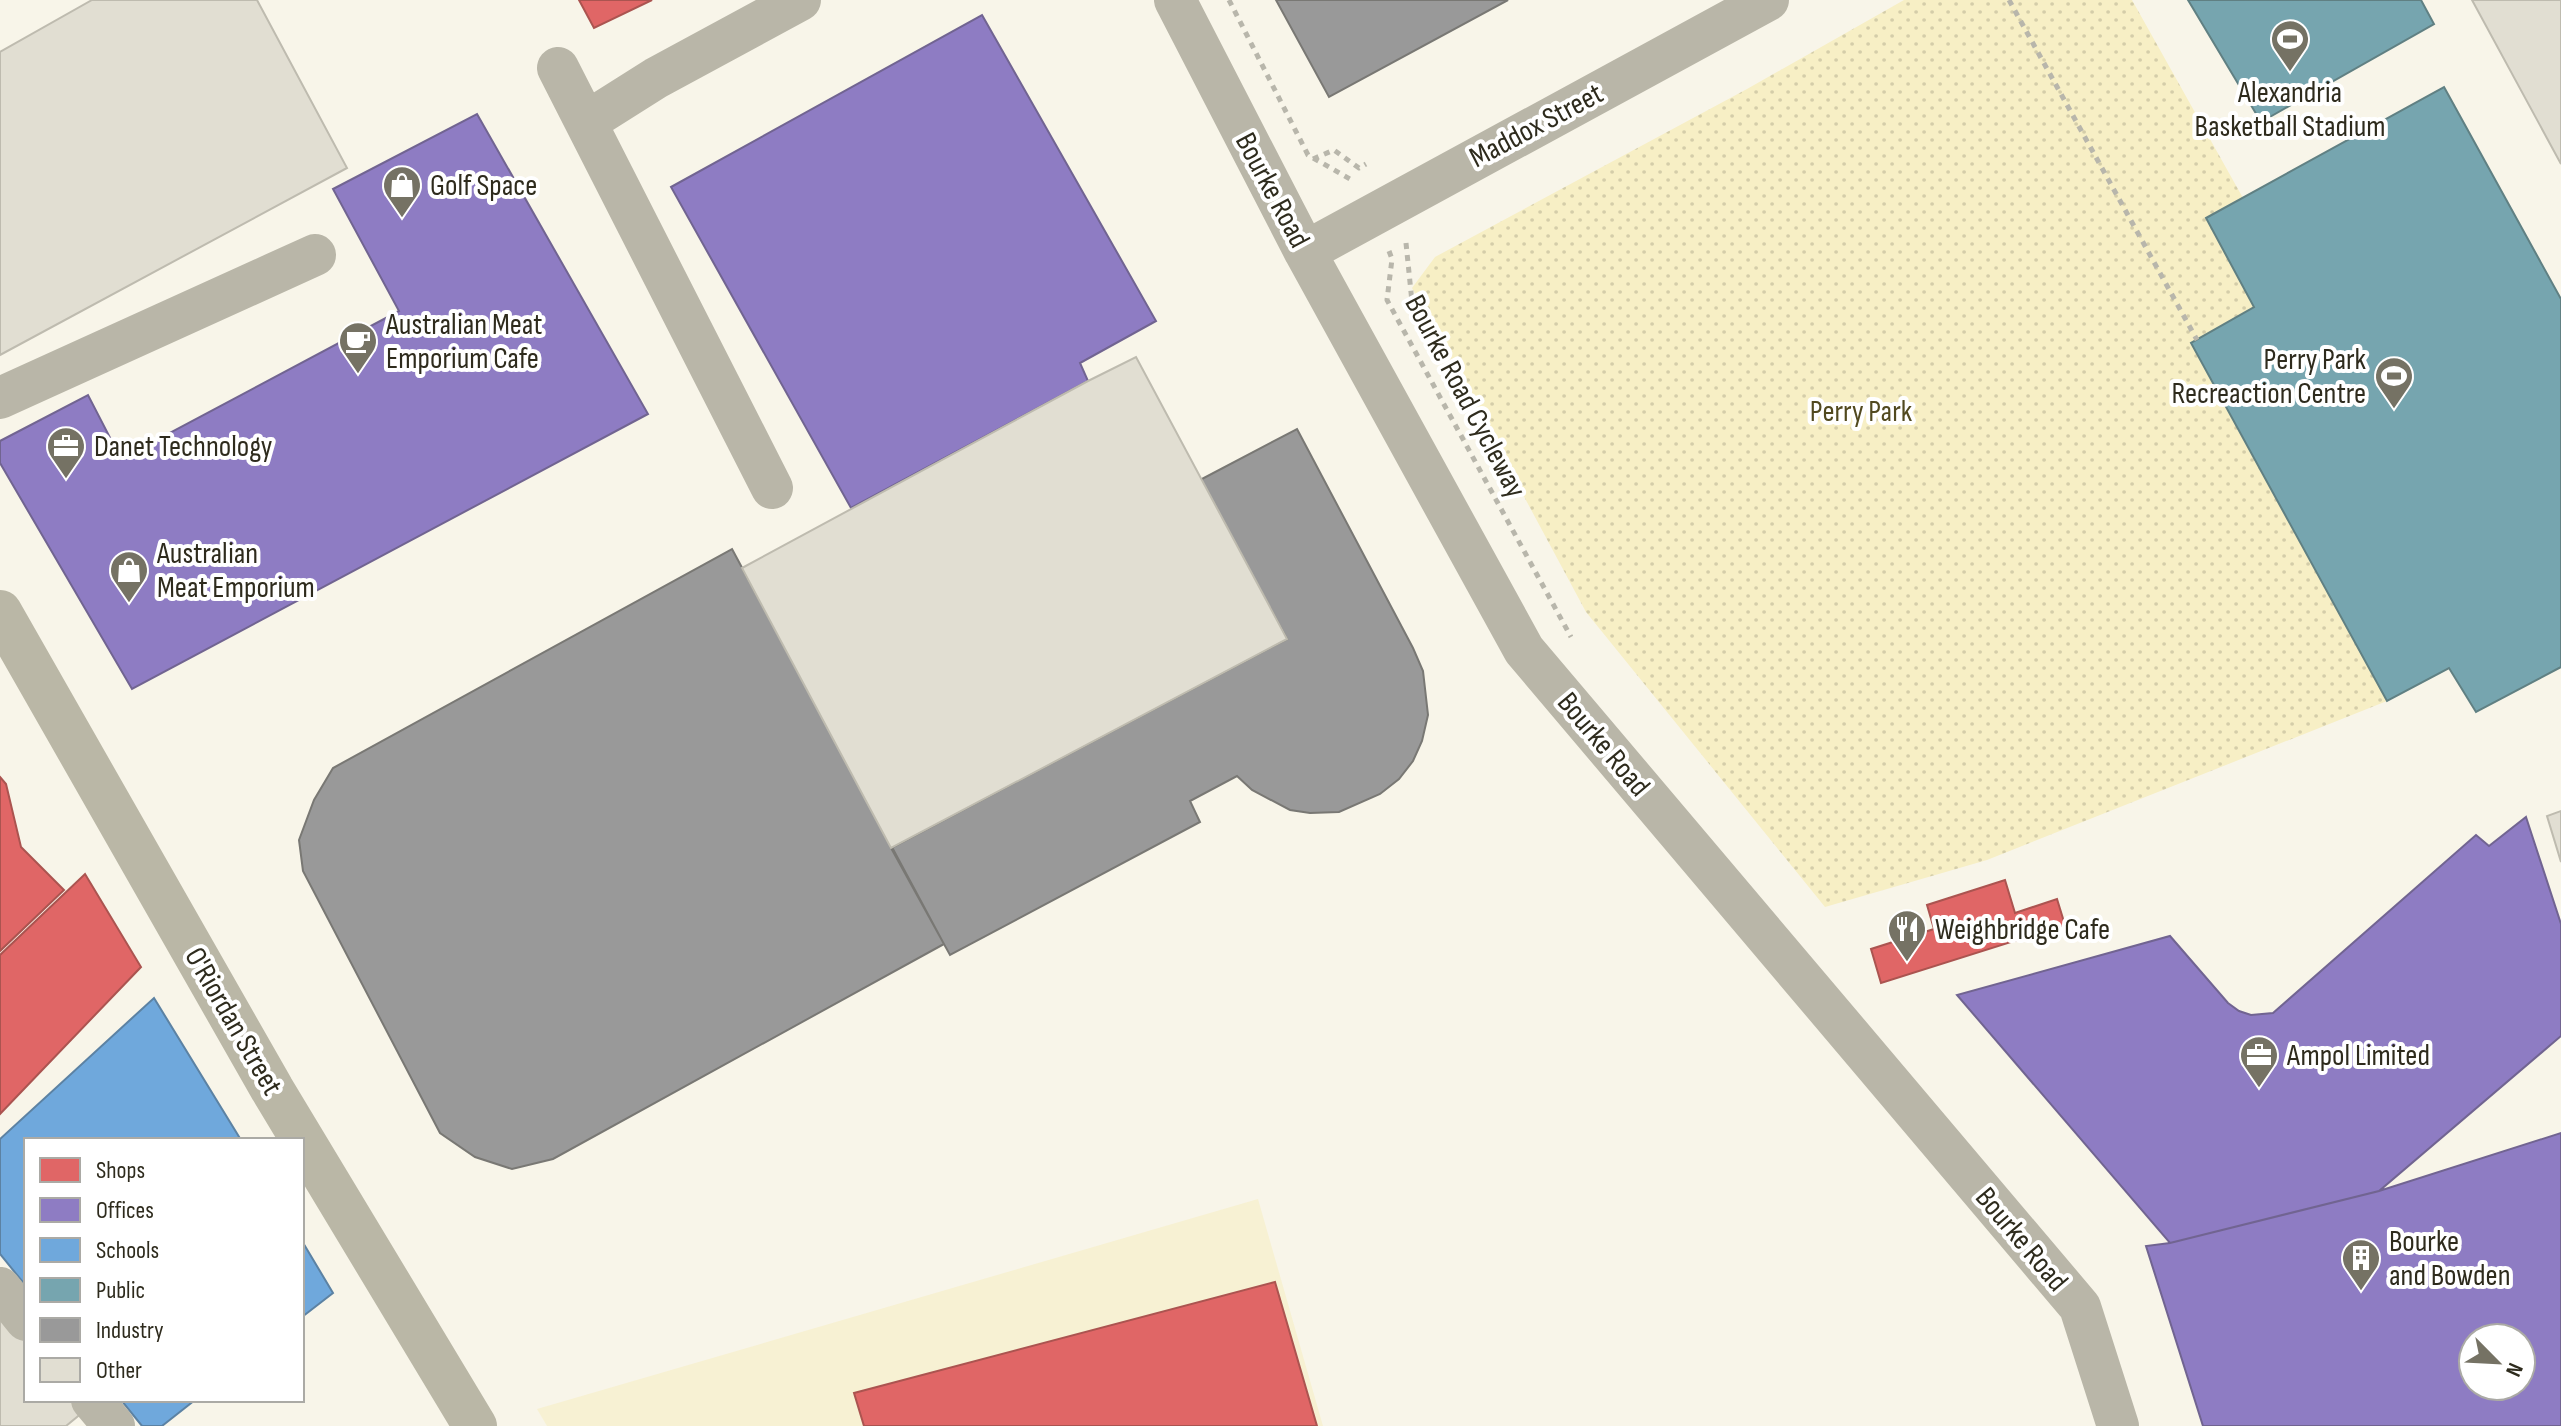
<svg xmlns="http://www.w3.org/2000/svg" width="2561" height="1426" viewBox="0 0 2561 1426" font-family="'Sofia Sans Condensed',sans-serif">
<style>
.built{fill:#f7f1d3}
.park{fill:url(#park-dots)}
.shops{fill:#e06666;stroke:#ab5450;stroke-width:2}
.offices{fill:#8e7cc3;stroke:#716491;stroke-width:2;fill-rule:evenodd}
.schools{fill:#6fa8dc;stroke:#5c82a3;stroke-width:2}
.public{fill:#76a5af;stroke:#608083;stroke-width:2}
.industry{fill:#999;stroke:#797874;stroke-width:2}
.building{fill:#e1ded2;stroke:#bebbaf;stroke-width:2}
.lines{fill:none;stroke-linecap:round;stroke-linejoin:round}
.path{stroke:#b8b6ab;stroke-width:5;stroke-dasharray:6 6;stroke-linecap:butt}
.minor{stroke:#b9b6a8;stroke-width:42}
.major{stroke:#bab7a6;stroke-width:44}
.labels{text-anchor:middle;stroke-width:8;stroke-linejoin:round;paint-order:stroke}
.poi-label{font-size:30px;fill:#2e2b1d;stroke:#fff;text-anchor:start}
.street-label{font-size:30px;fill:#2e2b1d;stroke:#fff}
.park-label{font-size:30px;fill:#51491f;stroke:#fff}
</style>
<defs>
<pattern id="park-dots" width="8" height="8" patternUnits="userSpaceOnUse" patternTransform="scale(2)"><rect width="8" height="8" fill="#f7efc5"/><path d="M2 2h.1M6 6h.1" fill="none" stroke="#d4cda9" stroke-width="1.8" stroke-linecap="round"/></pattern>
</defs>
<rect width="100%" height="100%" fill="#f8f5e9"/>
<!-- built -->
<path class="built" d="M1258,1199L1323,1426H547L537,1409Z"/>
<!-- park -->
<path class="park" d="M1904,0H2132L2243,198L2206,219L2254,307L2191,344L2387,701L1987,860L1825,907L1586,612L1412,288L1435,257L1747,89Z"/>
<!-- shops -->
<path class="shops" d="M579,0H652L594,28Z
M0,777L6,784L21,847L64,890L0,951Z
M85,874L141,967L0,1114V955Z
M2005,880L2015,913L2057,899L2065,925L1881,983L1871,949L1934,929L1927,905Z
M1275,1282L1317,1426H864L854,1393Z"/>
<!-- offices -->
<path class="offices" d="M982,15L1156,321L1080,363L1088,381L851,508L671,187Z
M477,114L648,414L132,689L0,463V441L88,395L121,459L399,311L333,189Z
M2526,817L2561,924V1036L2379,1191L2170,1243L1957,995L2170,936L2228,1003L2239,1011L2251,1015L2273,1013L2476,835L2489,846Z
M2561,1133V1426H2203L2146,1246L2170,1243L2379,1191ZM2473,1338H2521V1386H2473Z"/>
<!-- schools -->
<path class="schools" d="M154,998L241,1140H26V1286L0,1254V1139Z
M302,1241L333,1293L302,1317Z
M121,1400H195L162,1426H142Z"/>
<!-- public -->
<path class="public" d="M2188,0H2421L2434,24L2261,122Z
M2444,87L2561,299V667L2476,712L2449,668L2387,701L2191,343L2254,307L2206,218Z"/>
<!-- industry -->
<path class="industry" d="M1276,0H1508L1329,97Z
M1297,429L1413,648L1423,671L1428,715L1422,741L1413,761L1399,779L1380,794L1339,812L1310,813L1290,810L1252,790L1237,776L1190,801L1200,822L950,955L891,848L1287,639L1200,480Z
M732,549L944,944L553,1159L512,1169L475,1157L440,1133L303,871L299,840L314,800L333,768Z"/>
<!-- building -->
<path class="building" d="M92,0H257L347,168L0,355V52Z
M2472,0H2561V164Z
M1136,357L1287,639L891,848L742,568L1088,381Z
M2561,811V862L2547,816Z
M0,1310L26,1342V1400H73L83,1412L66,1426H0Z"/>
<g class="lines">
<!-- path -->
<path class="path" d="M1229,0L1308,155L1350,179
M2009,0L2197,340
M1313,159L1334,150L1359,168L1366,164
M1406,243L1412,302L1437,347
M1389,251L1392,259L1387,300L1571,637"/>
<!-- minor -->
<path class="minor" d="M1175,0L1305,252L1524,650L2080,1307L2118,1426
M558,68L772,488
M588,125L599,114L656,78L800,0
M1305,252L1768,0
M0,398L315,255
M0,1288L26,1320
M92,1400L114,1426"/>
<!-- major -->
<path class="major" d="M0,612L272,1089L475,1426"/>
</g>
<!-- icons -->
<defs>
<symbol id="stadium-pin" viewBox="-11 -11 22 30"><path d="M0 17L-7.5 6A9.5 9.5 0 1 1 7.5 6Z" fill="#757264" stroke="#fff"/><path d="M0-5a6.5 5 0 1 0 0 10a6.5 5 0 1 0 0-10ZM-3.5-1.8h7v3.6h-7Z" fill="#fff"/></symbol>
<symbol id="shop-pin" viewBox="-11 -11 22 30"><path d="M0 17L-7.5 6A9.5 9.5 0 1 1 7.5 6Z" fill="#757264" stroke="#fff"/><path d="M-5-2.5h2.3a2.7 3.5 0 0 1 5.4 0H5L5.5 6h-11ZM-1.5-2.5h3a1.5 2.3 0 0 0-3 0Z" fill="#fff"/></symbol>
<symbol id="cafe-pin" viewBox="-11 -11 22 30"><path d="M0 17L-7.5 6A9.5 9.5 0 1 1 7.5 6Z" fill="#757264" stroke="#fff"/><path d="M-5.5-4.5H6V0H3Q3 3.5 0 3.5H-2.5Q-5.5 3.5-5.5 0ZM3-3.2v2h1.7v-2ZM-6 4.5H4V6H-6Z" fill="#fff"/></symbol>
<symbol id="office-pin" viewBox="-11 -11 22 30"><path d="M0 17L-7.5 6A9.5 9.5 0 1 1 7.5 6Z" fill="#757264" stroke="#fff"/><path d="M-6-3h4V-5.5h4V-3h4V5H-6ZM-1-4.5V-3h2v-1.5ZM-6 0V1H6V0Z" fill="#fff"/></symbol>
<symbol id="restaurant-pin" viewBox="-11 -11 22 30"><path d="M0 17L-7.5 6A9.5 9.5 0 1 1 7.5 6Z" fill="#757264" stroke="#fff"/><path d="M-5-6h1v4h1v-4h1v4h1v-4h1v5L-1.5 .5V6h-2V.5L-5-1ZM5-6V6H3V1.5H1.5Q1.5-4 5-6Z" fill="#fff"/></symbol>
<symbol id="building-pin" viewBox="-11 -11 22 30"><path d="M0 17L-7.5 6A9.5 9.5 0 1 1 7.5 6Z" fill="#757264" stroke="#fff"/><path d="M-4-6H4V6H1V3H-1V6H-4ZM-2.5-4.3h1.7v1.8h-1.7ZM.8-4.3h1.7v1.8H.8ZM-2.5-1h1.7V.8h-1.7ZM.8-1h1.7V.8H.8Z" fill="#fff"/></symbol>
</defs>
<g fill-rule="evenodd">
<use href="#stadium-pin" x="2268" y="17" width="44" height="60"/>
<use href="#shop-pin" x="380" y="163" width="44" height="60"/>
<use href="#cafe-pin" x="336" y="319" width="44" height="60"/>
<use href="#stadium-pin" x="2372" y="354" width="44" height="60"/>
<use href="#office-pin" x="44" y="424" width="44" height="60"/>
<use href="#shop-pin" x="107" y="548" width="44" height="60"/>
<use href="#restaurant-pin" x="1885" y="907" width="44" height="60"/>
<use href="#office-pin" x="2237" y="1033" width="44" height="60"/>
<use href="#building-pin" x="2339" y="1236" width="44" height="60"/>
</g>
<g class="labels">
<!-- poi labels -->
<g class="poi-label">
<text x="2290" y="102" text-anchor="middle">Alexandria<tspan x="2290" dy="34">Basketball Stadium</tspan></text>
<text x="430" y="195">Golf Space</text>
<text x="386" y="334">Australian Meat<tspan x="386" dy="34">Emporium Cafe</tspan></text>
<text x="2366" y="369" text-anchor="end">Perry Park<tspan x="2366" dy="34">Recreaction Centre</tspan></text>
<text x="94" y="456">Danet Technology</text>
<text x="157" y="563">Australian<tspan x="157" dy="34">Meat Emporium</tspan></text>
<text x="1935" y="939">Weighbridge Cafe</text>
<text x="2287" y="1065">Ampol Limited</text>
<text x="2389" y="1251">Bourke<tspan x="2389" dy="34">and Bowden</tspan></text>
</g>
<!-- street labels -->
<g class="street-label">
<text transform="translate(1536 125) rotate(-28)" y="10">Maddox Street</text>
<text transform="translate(1273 190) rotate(62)" y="10">Bourke Road</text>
<text transform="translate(1466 396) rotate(62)" y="10">Bourke Road Cycleway</text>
<text transform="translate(1604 744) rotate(50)" y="10">Bourke Road</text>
<text transform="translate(234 1021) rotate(60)" y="10">O'Riordan Street</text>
<text transform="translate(2022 1239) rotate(50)" y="10">Bourke Road</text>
</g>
<!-- park labels -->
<g class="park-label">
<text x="1861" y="421">Perry Park</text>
</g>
</g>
<!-- legend -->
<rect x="24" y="1138" width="280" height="264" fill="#ffffff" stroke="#abaaa5" stroke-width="2"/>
<rect x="40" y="1158" width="40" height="24" fill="#e06666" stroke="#abaaa5" stroke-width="2"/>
<text x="96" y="1178" font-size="24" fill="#2e2b1d">Shops</text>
<rect x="40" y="1198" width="40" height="24" fill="#8e7cc3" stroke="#abaaa5" stroke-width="2"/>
<text x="96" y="1218" font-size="24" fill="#2e2b1d">Offices</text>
<rect x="40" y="1238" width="40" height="24" fill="#6fa8dc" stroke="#abaaa5" stroke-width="2"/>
<text x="96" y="1258" font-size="24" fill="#2e2b1d">Schools</text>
<rect x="40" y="1278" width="40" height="24" fill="#76a5af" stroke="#abaaa5" stroke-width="2"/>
<text x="96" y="1298" font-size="24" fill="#2e2b1d">Public</text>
<rect x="40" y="1318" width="40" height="24" fill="#999999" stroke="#abaaa5" stroke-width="2"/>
<text x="96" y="1338" font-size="24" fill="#2e2b1d">Industry</text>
<rect x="40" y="1358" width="40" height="24" fill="#e1ded2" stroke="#abaaa5" stroke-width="2"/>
<text x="96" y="1378" font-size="24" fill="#2e2b1d">Other</text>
<!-- north arrow -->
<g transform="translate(2497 1362) rotate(114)"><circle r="38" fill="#ffffff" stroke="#abaaa5" stroke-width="2"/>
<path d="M0-6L14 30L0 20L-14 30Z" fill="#757264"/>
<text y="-12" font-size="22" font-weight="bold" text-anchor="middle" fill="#2e2b1d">N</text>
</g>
</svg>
